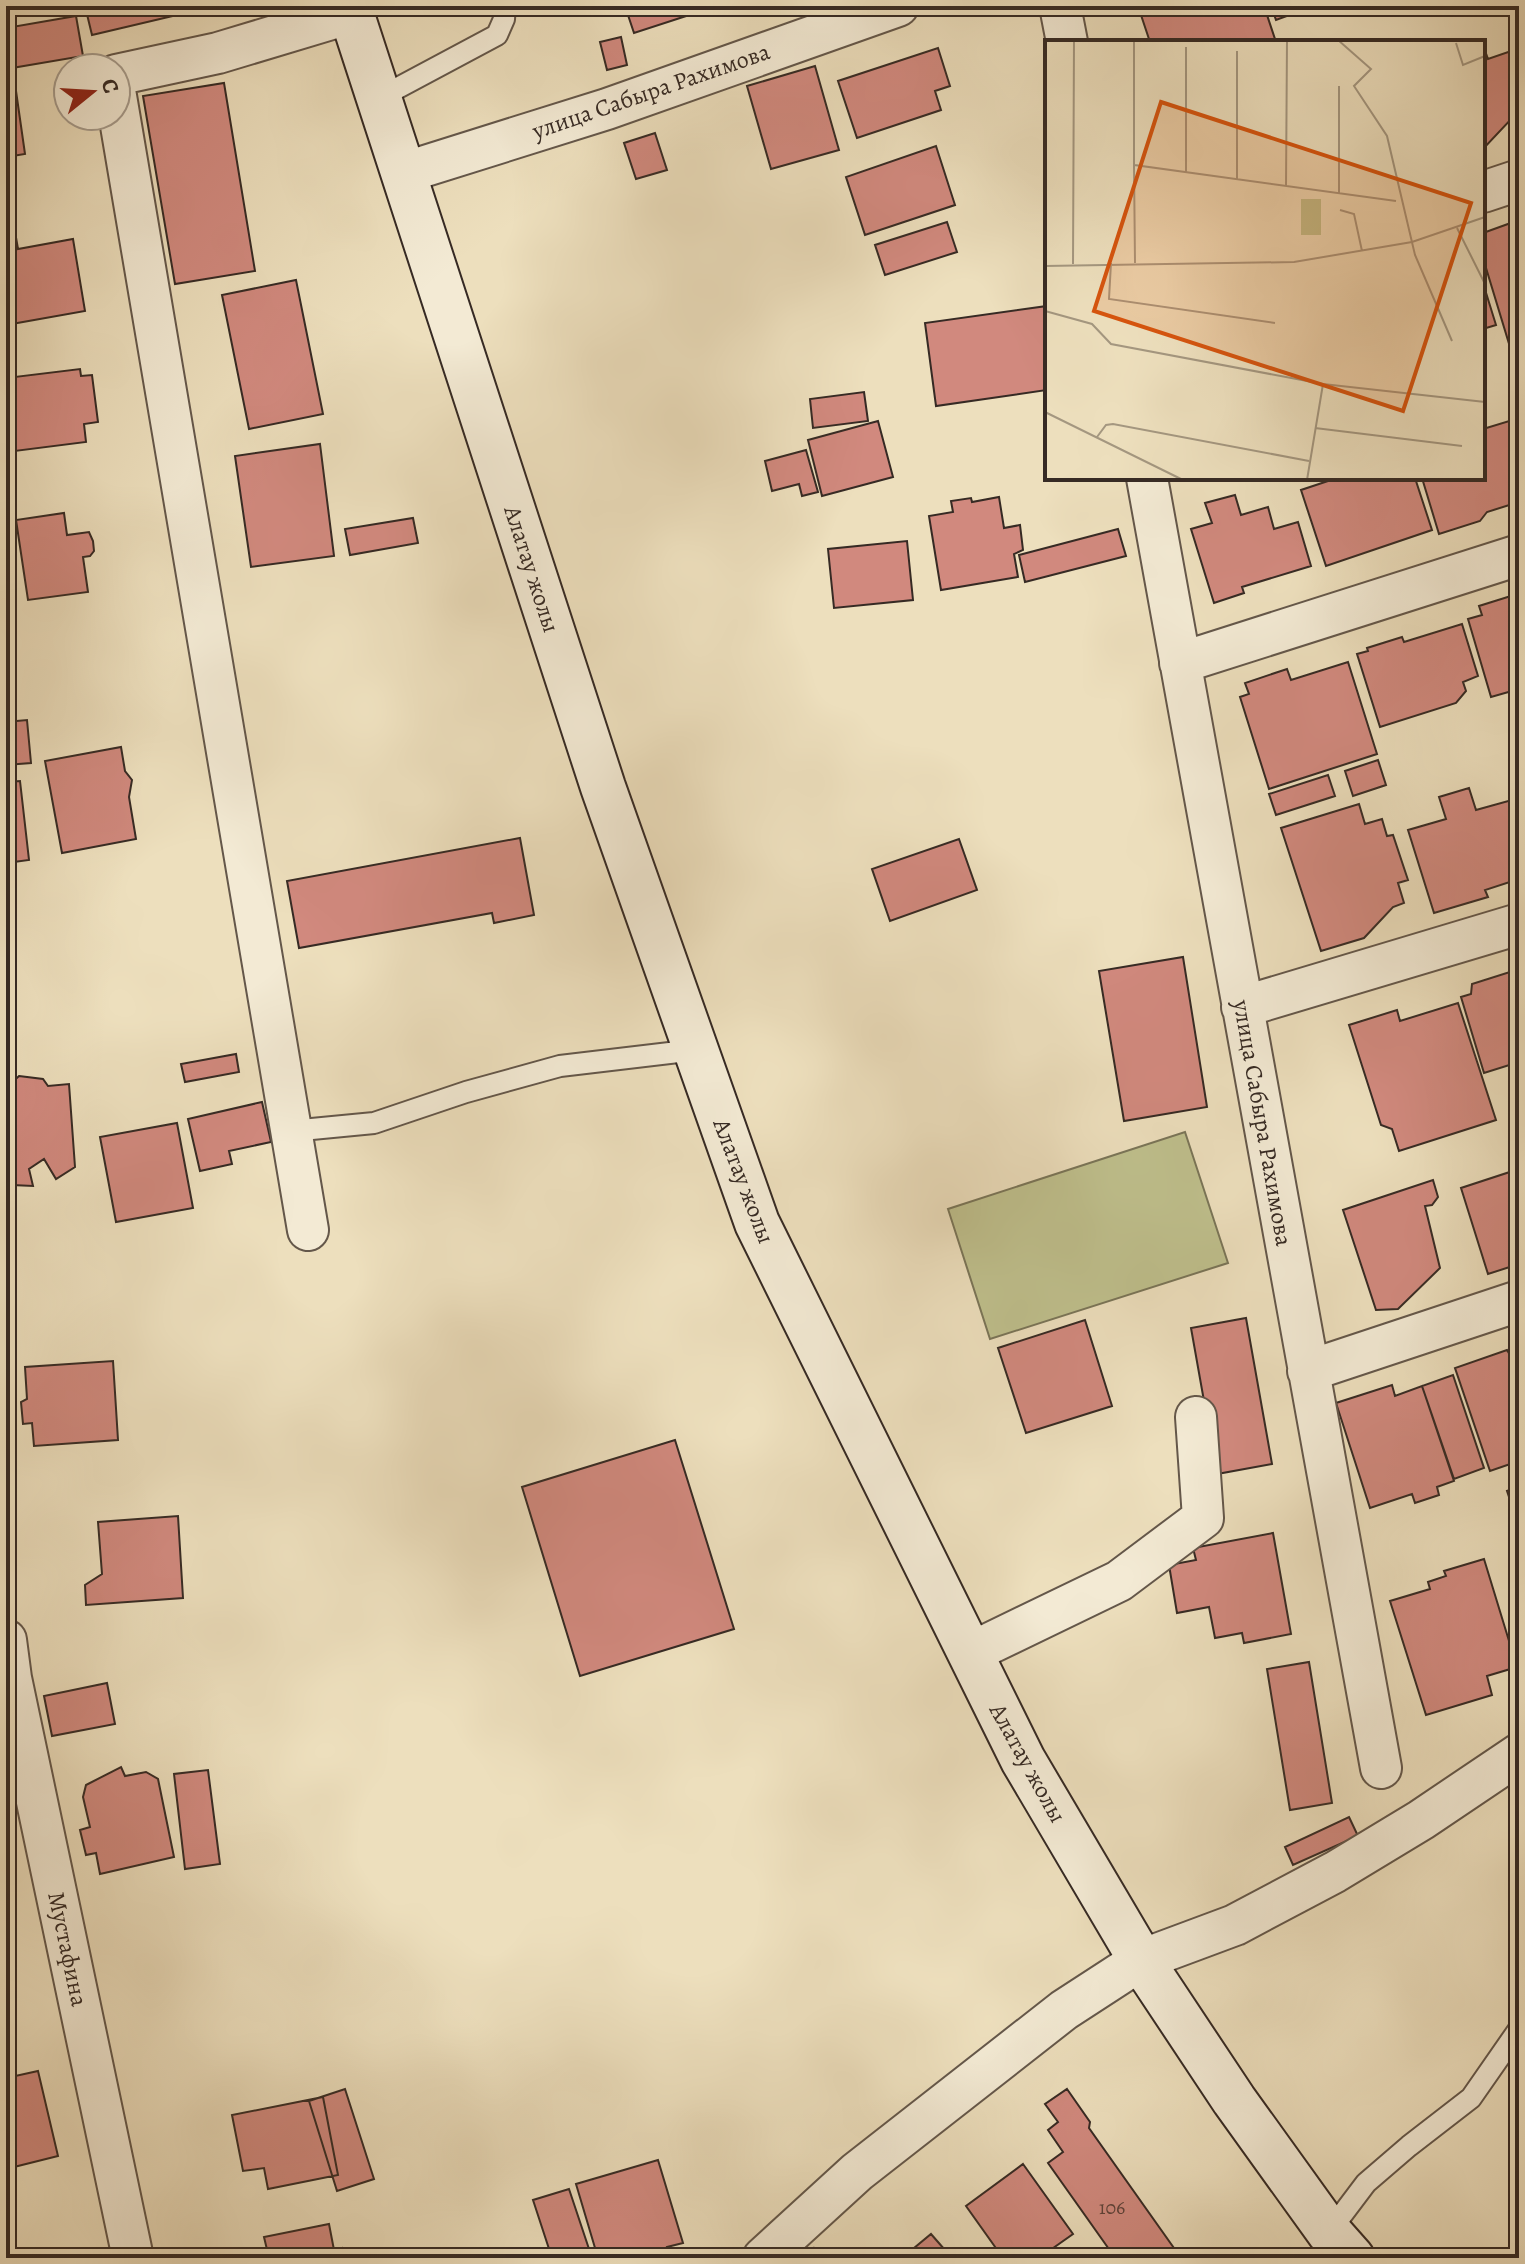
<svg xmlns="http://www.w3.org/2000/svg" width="1525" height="2264" viewBox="0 0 1525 2264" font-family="Alegreya,serif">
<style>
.green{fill:#bfc08d;stroke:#7a7558;stroke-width:2}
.building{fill:#d1897e;stroke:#362a24;stroke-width:2}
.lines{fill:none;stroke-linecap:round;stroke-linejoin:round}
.service-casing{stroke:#64574a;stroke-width:24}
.minor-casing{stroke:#64574a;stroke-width:44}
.secondary-casing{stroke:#362a24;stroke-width:48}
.service{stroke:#f3ead4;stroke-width:20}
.minor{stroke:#f3ead4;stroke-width:40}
.secondary{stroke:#f3ead4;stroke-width:44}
.labels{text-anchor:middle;stroke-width:7;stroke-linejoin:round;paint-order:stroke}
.number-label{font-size:20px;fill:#5d423a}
.street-label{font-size:24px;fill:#362a24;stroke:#f3ead4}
.inset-road{fill:none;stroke:#a49780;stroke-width:2}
.view{fill:#d6540e;fill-opacity:0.15;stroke:#d6540e;stroke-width:4}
.inset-edge{fill:none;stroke:#362a24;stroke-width:4}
</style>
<rect width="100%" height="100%" fill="#eddfbd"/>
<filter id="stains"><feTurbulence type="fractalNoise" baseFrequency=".0025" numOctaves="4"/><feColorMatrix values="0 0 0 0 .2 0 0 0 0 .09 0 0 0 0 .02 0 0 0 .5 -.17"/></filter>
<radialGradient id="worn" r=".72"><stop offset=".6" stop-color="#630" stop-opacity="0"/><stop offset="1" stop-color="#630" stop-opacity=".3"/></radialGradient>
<!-- green -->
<path class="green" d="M1185,1132L1228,1263L990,1339L948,1209Z"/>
<!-- building -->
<path class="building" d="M85,6H175L177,15L92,35Z
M625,6H717L634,33Z
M743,6H773L746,14Z
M1138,6H1264L1276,42H1150Z
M1271,6H1314L1276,20Z
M76,16L83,56L6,69V28Z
M621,37L627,65L607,70L600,42Z
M1483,45L1488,59L1514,50L1519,65V122L1513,117L1483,149Z
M938,48L950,86L935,91L941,110L857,138L838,81Z
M815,66L839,150L771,169L747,86Z
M224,83L255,271L175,284L143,96Z
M15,84L25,154L6,157V85Z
M655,133L667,170L636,179L624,143Z
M936,146L955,205L865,235L846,177Z
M6,180L18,249L73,239L85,311L6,325Z
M1519,220V344L1510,347L1483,258V233Z
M947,222L957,252L885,275L875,245Z
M296,280L323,414L249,429L222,295Z
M1483,283L1496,325L1483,329Z
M1047,306V390L936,406L925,323Z
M80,369L81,376L92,375L98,422L84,424L86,442L15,451L6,378Z
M864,392L868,421L813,428L810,399Z
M1519,418V502L1487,512L1480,521L1439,534L1422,478H1483V429Z
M878,421L893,477L822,496L808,440Z
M320,444L334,556L251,567L235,456Z
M806,450L818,492L802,496L799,484L772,491L765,461Z
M1337,478H1415L1432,530L1326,566L1301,490Z
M1235,495L1241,515L1268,507L1274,529L1298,522L1311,566L1242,587L1244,593L1214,603L1191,529L1212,523L1205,503Z
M999,497L1004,528L1020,525L1023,550L1014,554L1018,577L941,590L929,516L953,512L951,501L971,498L972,502Z
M64,513L67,535L89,532L93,541L94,551L90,556L83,557L88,592L28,600L16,520Z
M413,518L418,543L350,555L345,529Z
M1118,529L1126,556L1025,582L1019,555Z
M907,541L913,600L834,608L828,549Z
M1514,595L1516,602L1519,601V689L1491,697L1468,619L1482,615L1479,606Z
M1462,624L1478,676L1463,682L1466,691L1456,703L1380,727L1357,654L1368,651L1367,648L1402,637L1404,642Z
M1348,662L1377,754L1269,789L1240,697L1249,694L1245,683L1287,669L1291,680Z
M27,720L31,763L6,765V722Z
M121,747L125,771L132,780L129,797L136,839L62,853L45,761Z
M1378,760L1386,785L1353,796L1345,771Z
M1328,775L1335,796L1276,815L1269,794Z
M20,781L29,860L6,863V782Z
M1469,788L1476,810L1519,798V879L1485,890L1488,897L1434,913L1408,830L1446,819L1439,797Z
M1359,804L1365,824L1382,819L1387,836L1393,835L1408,880L1398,883L1404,903L1393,907L1364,938L1321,951L1281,828Z
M520,838L534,915L494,923L492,913L299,948L287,881Z
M959,839L977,890L890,921L872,869Z
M1183,957L1207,1107L1124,1121L1099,971Z
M1513,971L1515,978L1519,977V1062L1484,1073L1461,997L1471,994L1472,984Z
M1458,1003L1496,1120L1399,1151L1392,1129L1381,1125L1349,1025L1397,1010L1400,1021Z
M236,1054L239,1072L185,1082L181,1064Z
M19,1076L43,1079L48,1086L69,1084L75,1167L56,1179L44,1159L29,1169L33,1186L12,1185L6,1149V1088Z
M262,1102L271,1142L229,1151L232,1164L200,1171L188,1119Z
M177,1123L193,1208L116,1222L100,1137Z
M1519,1169V1264L1488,1274L1461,1188Z
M1433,1180L1438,1197L1432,1205L1425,1206L1440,1268L1398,1309L1376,1310L1343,1210Z
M1246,1318L1272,1464L1217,1474L1191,1328Z
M1085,1320L1112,1406L1026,1433L998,1348Z
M1507,1350L1510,1355L1519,1352V1461L1490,1471L1455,1368Z
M113,1361L118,1440L34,1446L32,1423L23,1424L21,1402L27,1399L25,1367Z
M1453,1375L1484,1468L1454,1479L1422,1386Z
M1392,1385L1395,1396L1422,1386L1454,1481L1437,1487L1439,1495L1415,1503L1412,1494L1370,1508L1336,1403Z
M675,1440L734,1629L580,1676L522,1487Z
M1519,1487V1527L1507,1491Z
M178,1516L183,1598L86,1605L85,1585L102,1574L98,1522Z
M1273,1533L1291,1634L1244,1643L1242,1633L1215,1638L1209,1607L1177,1613L1169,1565L1196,1560L1193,1548Z
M1484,1559L1517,1667L1487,1676L1492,1695L1426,1715L1390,1601L1430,1589L1428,1582L1446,1576L1444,1571Z
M1309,1662L1332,1803L1290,1810L1267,1669Z
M107,1683L115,1724L52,1736L44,1696Z
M121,1767L125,1776L146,1772L158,1779L174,1857L100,1874L96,1853L86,1855L80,1830L90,1827L83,1797L86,1785Z
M208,1770L220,1864L185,1869L174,1774Z
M1349,1817L1358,1836L1293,1865L1285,1847Z
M38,2071L58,2156L14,2167L15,2170L6,2172V2078Z
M345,2089L374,2179L337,2191L309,2101Z
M1067,2089L1090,2122L1089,2128L1181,2258H1103L1111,2252L1048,2163L1063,2152L1048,2130L1058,2122L1045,2104Z
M323,2097L338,2175L268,2189L264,2168L243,2171L232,2115Z
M658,2160L683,2243L667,2247L670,2258H598L576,2184Z
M1023,2164L1073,2234L1039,2258H1003L966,2206Z
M569,2189L592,2258H552L533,2200Z
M329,2224L334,2250L342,2248L344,2258H269L264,2237Z
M931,2234L952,2258H902Z
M814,2248L825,2258H805Z"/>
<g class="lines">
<defs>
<path id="service" d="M379,98L497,35L504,19L505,6
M291,1131L374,1123L466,1092L560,1066L695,1050
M1329,2232L1366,2183L1409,2146L1471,2098L1519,2029"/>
<path id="minor" d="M1060,6L1067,42
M116,75L218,53L351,13
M116,96L308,1230
M403,173L607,109L898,6
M1483,192L1519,180
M1147,478L1381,1768
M1180,663L1519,555
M1242,1007L1519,924
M1308,1371L1519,1301
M6,1640L11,1678L133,2258
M970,1653L1119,1581L1203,1518L1196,1417
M763,2258L857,2172L1064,2010L1141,1960L1235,1925L1335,1872L1421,1820L1519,1754"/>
<path id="secondary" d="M349,6L603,787L757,1223L1023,1760L1141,1960L1234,2100L1329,2232L1352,2258"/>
</defs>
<!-- service casing -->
<use href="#service" class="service-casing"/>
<!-- minor casing -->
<use href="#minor" class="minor-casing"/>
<!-- secondary casing -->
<use href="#secondary" class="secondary-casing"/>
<!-- service -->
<use href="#service" class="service"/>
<!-- minor -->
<use href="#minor" class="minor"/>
<!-- secondary -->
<use href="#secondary" class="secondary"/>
</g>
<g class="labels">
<!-- number labels -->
<g class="number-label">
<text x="1112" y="2214">106</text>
</g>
<!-- street labels -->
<g class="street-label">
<text transform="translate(651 91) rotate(-19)" y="8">улица Сабыра Рахимова</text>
<text transform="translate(532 569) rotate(72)" y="8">Алатау жолы</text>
<text transform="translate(1263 1123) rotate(80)" y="8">улица Сабыра Рахимова</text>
<text transform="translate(744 1181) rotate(69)" y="8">Алатау жолы</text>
<text transform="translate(1028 1763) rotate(61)" y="8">Алатау жолы</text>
<text transform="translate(68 1949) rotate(78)" y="8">Мустафина</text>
</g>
</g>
<!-- overview -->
<g transform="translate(1045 40)">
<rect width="440" height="440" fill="#eddfbd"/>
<path d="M256,159H276V195H256Z" fill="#bfc08d"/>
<path class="inset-road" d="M293,0L326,29L309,46L342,96L370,215L407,301M411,3L418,25L440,16M294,46V153M89,125V0M141,132V7M192,139V11M241,146L242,0M295,170L309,174L317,211M412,188L440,244M66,223L64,259L230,283M90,223L89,125L351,161M28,224L29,0M0,226L249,222L367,202L440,177M0,271L47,284L66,304L278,344L440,362M0,372L138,440M270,388L417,406M52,397L61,385L68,384L264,421M262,440L278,344"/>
<path class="view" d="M116,62L426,163L358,371L49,271Z"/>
<rect width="440" height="440" class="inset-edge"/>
</g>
<!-- margin -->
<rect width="1525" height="2264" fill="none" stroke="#eddfbd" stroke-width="32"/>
<rect x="8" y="8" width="1509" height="2248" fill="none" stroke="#362a24" stroke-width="4"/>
<rect x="16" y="16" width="1493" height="2232" fill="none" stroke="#362a24" stroke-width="2"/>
<!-- north arrow -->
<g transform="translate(92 92) rotate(72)"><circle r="38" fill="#f3ead4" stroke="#a79d8e" stroke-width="2"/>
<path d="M0-6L14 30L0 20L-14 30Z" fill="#8f2418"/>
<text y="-12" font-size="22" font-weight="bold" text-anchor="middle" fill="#362a24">С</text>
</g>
<rect width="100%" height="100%" filter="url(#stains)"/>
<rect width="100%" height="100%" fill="url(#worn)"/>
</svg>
